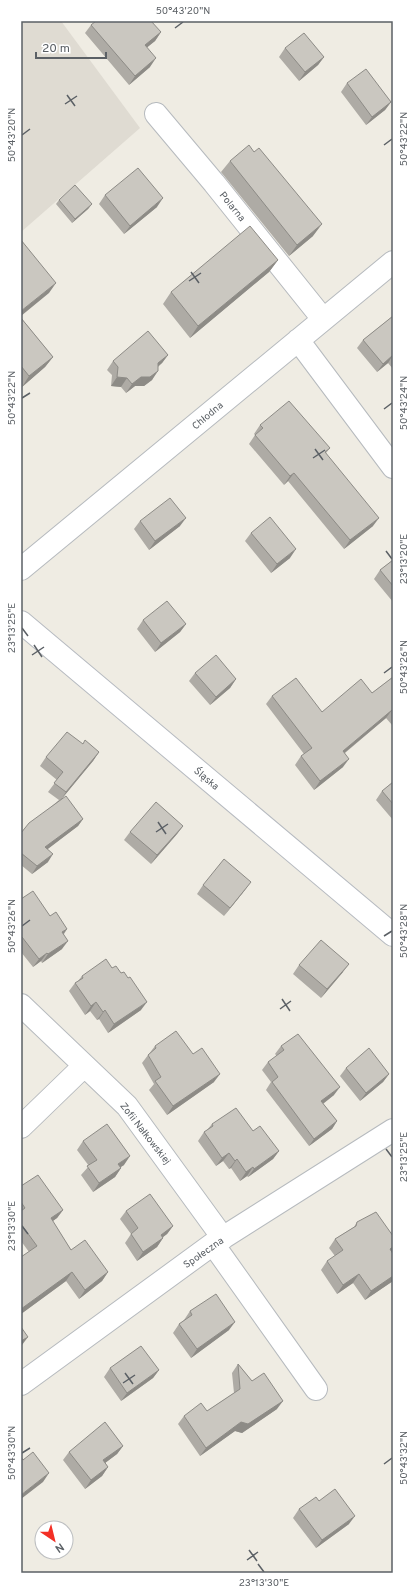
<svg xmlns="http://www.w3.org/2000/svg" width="414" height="1594" viewBox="0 0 414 1594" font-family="Overpass,sans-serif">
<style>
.education{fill:#dfdbd2}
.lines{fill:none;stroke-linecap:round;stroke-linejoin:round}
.street-casing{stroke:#b6babe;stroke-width:24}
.secondary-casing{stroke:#b7bbc1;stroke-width:24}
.street{stroke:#fff;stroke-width:22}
.secondary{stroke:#fff;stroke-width:22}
.wall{fill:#aeaba5}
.shaded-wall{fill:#8d8b86}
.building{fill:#cac7c0;stroke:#8d8b86}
.ticks{fill:none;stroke:#5b6065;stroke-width:1.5}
.labels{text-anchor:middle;stroke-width:3;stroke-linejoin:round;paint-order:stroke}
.street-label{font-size:10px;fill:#5b6065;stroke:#fff}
.neatline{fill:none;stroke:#5b6065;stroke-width:1.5}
.ticks-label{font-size:10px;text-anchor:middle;fill:#5b6065}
</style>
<rect width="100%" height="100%" fill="#efece3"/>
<!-- education -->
<path class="education" d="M21,21H61L140,128L21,232Z"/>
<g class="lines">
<defs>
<path id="street" d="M156,114L214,183L323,319
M298,340L393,467
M21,569L393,262
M21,1005L127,1106L223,1238
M21,1127L84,1066
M213,1244L316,1389
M21,1384L213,1244L393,1130"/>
<path id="secondary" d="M21,622L393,935"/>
</defs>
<!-- street casing -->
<use href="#street" class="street-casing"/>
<!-- secondary casing -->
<use href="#secondary" class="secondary-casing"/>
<!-- street -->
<use href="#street" class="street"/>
<!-- secondary -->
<use href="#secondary" class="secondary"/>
</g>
<!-- wall -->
<path class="wall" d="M91,25L161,32L155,41L147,47L150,67L129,85L85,33Z
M285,48L324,57L318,65L299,81L279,57Z
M347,83L391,102L385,110L366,125L341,92Z
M230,161L313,236L289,256L221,172Z
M105,195L157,207L124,234L99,204Z
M59,200L92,204L88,209L72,223L56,204Z
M278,260L269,272L190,338L163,304L171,292Z
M393,316V369L388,363L377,372L357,348L363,340Z
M21,318L53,357L45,367L22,387L21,386Z
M168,355L162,363L158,367L152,380L144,386H135L126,393L121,387L111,386L112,375L107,370L113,361Z
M260,425L330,448L326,453L373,526L344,549L288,481L284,485L249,444L255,435L254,434Z
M140,521L180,526L149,550L134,529Z
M251,533L290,558L271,573L245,541Z
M393,560V602L374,579L380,570Z
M143,620L186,624L180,632L155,652L137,629Z
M195,673L236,679L230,688L210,705L189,681Z
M393,677V724L392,725L386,718L345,753L343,767L314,790L295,765L301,756L304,754L266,704L272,696L322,712L372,693Z
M83,744L99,752L93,761L62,798L83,819L78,826L47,849L48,862L32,874L21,865V833L59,800L48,792L57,780L40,766L46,757Z
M393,782V820L376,800L382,791Z
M183,826L177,834L151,864L124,840L130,832Z
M203,885L245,890L224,916L197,894Z
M21,899L50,916L67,929L64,934L62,949L42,963L41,961L33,967L21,952Z
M299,965L343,972L321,998L293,974Z
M82,976L141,1010L108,1033L99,1019L97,1020L90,1011L85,1015L69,991L75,983L78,981Z
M155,1046L214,1082L167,1115L149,1090L154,1084L142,1063Z
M281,1046L334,1095L323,1104L337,1121L332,1129L309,1146L266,1090L271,1082L262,1070L268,1062L277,1056L275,1054Z
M346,1068L389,1074L383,1082L360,1101L340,1076Z
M212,1124L253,1131L279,1151L273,1159L248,1177L247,1176L240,1181L231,1168L229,1169L223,1161L216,1166L198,1141L204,1132L207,1130Z
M83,1141L124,1165L120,1167L121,1168L115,1177L93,1192L81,1175L89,1166L77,1150Z
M21,1186L63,1210L57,1218L52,1221L71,1250L108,1272L102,1281L79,1299L66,1281L21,1314V1257L29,1252L21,1241Z
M126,1211L173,1226L167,1234L163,1237V1238L157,1247L137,1261L125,1243L131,1234L120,1219Z
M357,1222L393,1236V1251L392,1252L393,1281L365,1300L353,1283L337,1294L321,1270L327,1261L335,1256L329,1248L335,1239L354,1227Z
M190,1311L229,1330L191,1358L173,1333L179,1324L184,1320Z
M238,1364L252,1381L277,1409L242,1433L235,1431L200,1456L178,1424L184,1416L207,1411L234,1393L232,1373Z
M110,1368L159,1370L153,1378L121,1401L104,1377Z
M123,1446L117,1454L105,1463L108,1467L102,1476L85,1489L63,1460L69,1452Z
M319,1501L349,1524L316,1548L293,1518L299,1509Z"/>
<!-- shaded-wall -->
<path class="shaded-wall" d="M161,32L155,41L139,54L145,45Z
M324,57L318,65L299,81L305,72Z
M156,58L150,67L129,85L135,76Z
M391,102L385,110L366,125L372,117Z
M163,198L157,207L124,234L130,226Z
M92,204L88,209L72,223L75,219Z
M322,224L313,236L289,256L297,245Z
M278,260L269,272L190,338L198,326Z
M56,283L49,293L21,316V311Z
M168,355L162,363L152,371L158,363Z
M393,355L388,363L377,372L383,364Z
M53,357L45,367L22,387L29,376Z
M158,371L152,380L144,386H135L126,393L132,384L141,377Z
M117,377L127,378L121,387L111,386Z
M294,473L288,481L284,485L290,476Z
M186,518L180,526L149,550L155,541Z
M379,518L373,526L344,549L350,540Z
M296,549L290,558L271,573L277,564Z
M186,624L180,632L155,652L161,643Z
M236,679L230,688L210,705L216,697Z
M392,710L386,718L337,759L343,751Z
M99,752L93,761L60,801L66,792Z
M349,759L343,767L314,790L320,781Z
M83,819L78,826L40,855L45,847Z
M183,826L177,834L151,864L157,855Z
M53,854L48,862L32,874L37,866Z
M251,882L245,890L224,916L230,908Z
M67,929L61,937L62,932Z
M68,941L62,949L42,963L48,954Z
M47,953L41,961L33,967L39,959Z
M349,964L343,972L321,998L327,989Z
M96,1002L90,1011L85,1015L91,1006Z
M147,1002L141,1010L108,1033L114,1024Z
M105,1010L99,1019L97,1020L103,1012Z
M220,1074L214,1082L167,1115L173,1106Z
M389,1074L383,1082L360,1101L366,1093Z
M340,1087L334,1095L316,1109L321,1101Z
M337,1121L332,1129L309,1146L314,1139Z
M279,1151L273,1159L248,1177L254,1169Z
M229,1153L223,1161L216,1166L222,1158Z
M130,1156L124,1165L112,1173L118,1164Z
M237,1159L231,1168L229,1169L235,1161Z
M253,1167L247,1176L240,1181L246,1172Z
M121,1168L115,1177L93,1192L99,1183Z
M63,1210L57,1218L45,1227L51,1218Z
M173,1226L167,1234L155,1243L161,1235Z
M163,1238L157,1247L137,1261L143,1252Z
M393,1247V1251L392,1252L390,1249Z
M72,1272L66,1281L21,1314V1309Z
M108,1272L102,1281L79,1299L85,1290Z
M359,1274L353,1283L337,1294L343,1285Z
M393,1276V1281L365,1300L371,1291Z
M235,1322L229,1330L191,1358L197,1349Z
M28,1337L22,1345L21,1346V1341Z
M159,1370L153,1378L121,1401L127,1393Z
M283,1401L277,1409L242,1433L235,1431L200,1456L206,1448L241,1422Z
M123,1446L117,1454L97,1469L103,1460Z
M108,1467L102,1476L85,1489L91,1480Z
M49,1473L43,1482L21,1499V1495Z
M355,1516L349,1524L316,1548L322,1540Z"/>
<!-- building -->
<path class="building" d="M96,21H151L161,32L145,45L156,58L135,76L91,25Z
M304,33L324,57L305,72L285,48Z
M366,69L391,102L372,117L347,83Z
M249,145L254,152L259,148L322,224L297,245L230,161Z
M138,168L163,198L130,226L105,195Z
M75,185L92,204L75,219L59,200Z
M250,226L278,260L198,326L171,292Z
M21,240L56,283L21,311Z
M393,316V355L383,364L363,340Z
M21,318L53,357L29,376L21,366Z
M148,331L168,355L158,363V371L150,377H141L132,384L127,378L117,377L118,367L113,361Z
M289,401L330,448L325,452L379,518L350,540L294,473L290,476L255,435L263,428L260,425Z
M170,498L186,518L155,541L140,521Z
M270,517L296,549L277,564L251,533Z
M393,560V586L380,570Z
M167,601L186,624L161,643L143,620Z
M216,655L236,679L216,697L195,673Z
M393,677V711L392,710L343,751L349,759L320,781L301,756L312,748L272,696L296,678L322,712L361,679L372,693Z
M67,732L83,744L85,740L99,752L66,792L54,783L63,772L46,757Z
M393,782V804L382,791Z
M66,796L83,819L45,847L53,854L37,866L21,853V833L29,823Z
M156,802L183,826L157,855L130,832Z
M224,859L251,882L230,908L203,885Z
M33,891L50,916L56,912L67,929L62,932L68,941L48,954L47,953L39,959L22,937H21V899Z
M321,940L349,964L327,989L299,965Z
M106,959L112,968L116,966L121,973L124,972L128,978L130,977L147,1002L114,1024L105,1010L103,1012L96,1002L91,1006L75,983L83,978L82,976Z
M176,1031L193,1054L202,1048L220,1074L173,1106L155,1081L161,1077L148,1055L156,1048L155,1046Z
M298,1034L340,1087L321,1101L337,1121L314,1139L272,1082L278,1077L268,1062L284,1050L281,1046Z
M369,1048L389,1074L366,1093L346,1068Z
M236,1108L253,1131L260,1126L279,1151L254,1169L253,1167L246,1172L237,1159L235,1161L229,1153L222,1158L204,1132L213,1126L212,1124Z
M107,1124L130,1156L118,1164L121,1168L99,1183L87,1166L97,1160L83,1141Z
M38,1175L63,1210L51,1218L71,1250L85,1240L108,1272L85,1290L72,1272L21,1309V1257L37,1246L21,1224V1211L25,1208L21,1202V1186Z
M150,1194L173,1226L161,1235L163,1238L143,1252L131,1234L138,1228L126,1211Z
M376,1212L393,1236V1247L390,1249L393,1254V1276L371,1291L359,1274L343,1285L327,1261L343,1250L335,1239L356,1226L357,1222Z
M216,1294L235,1322L197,1349L179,1324L192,1315L190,1311Z
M21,1327L28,1337L21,1341Z
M141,1346L159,1370L127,1393L110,1368Z
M238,1364L252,1381L264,1373L283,1401L248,1424L241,1422L206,1448L184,1416L201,1403L207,1411L240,1389Z
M105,1422L123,1446L103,1460L108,1467L91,1480L69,1452Z
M33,1452L49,1473L21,1495V1457L23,1460Z
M335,1489L355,1516L322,1540L299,1509L316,1497L319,1501Z"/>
<!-- ticks -->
<path class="ticks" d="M175,28L183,22M67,95L75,106M65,104L77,96M22,135L30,129M384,145L392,139M191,272L199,283M189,281L201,273M22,398L30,393M384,409L392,403M315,449L323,460M313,458L325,450M386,551L392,559M22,628L28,636M34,645L42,657M32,655L44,647M384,673L392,667M158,822L166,834M156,832L168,824M22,926L30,920M384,936L392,931M282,999L290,1011M280,1009L291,1001M386,1149L392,1157M22,1226L28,1234M125,1373L133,1384M123,1383L135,1375M22,1453L30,1448M384,1464L392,1458M249,1550L257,1561M247,1560L258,1552M258,1564L264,1572"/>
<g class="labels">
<!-- street labels -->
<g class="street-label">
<text transform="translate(233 206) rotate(51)" y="4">Polarna</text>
<text transform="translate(207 415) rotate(-40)" y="4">Chłodna</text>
<text transform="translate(207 778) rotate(40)" y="4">Śląska</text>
<text transform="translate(146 1133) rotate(52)" y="4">Zofii Nałkowskiej</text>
<text transform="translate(203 1252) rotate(-35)" y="4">Społeczna</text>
</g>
</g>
<!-- border -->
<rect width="414" height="1594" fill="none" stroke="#ffffff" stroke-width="44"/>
<!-- north arrow -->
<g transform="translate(54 1540) rotate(145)"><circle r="19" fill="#ffffff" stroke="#bdbfc1"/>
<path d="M0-3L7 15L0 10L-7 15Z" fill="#f32f25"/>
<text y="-6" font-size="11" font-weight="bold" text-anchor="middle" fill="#5b6065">N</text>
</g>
<!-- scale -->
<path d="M36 52v6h70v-6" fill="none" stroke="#5b6065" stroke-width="2"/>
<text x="42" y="52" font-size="12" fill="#5b6065" stroke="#ffffff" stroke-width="3" paint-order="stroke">20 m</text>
<rect x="22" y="22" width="370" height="1550" class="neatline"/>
<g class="ticks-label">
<text x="183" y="14">50°43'20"N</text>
<text transform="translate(11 135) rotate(-90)" y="4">50°43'20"N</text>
<text transform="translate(403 139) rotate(-90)" y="4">50°43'22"N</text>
<text transform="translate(11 398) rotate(-90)" y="4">50°43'22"N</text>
<text transform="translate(403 403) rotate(-90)" y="4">50°43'24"N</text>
<text transform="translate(403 559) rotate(-90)" y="4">23°13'20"E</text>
<text transform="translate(11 628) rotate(-90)" y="4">23°13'25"E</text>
<text transform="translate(403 667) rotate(-90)" y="4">50°43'26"N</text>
<text transform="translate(11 926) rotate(-90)" y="4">50°43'26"N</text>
<text transform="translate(403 931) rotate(-90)" y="4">50°43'28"N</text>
<text transform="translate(403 1157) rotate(-90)" y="4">23°13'25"E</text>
<text transform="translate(11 1226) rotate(-90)" y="4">23°13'30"E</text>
<text transform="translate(11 1453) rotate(-90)" y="4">50°43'30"N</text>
<text transform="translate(403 1458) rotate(-90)" y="4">50°43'32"N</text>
<text x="264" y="1586">23°13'30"E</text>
</g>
</svg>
